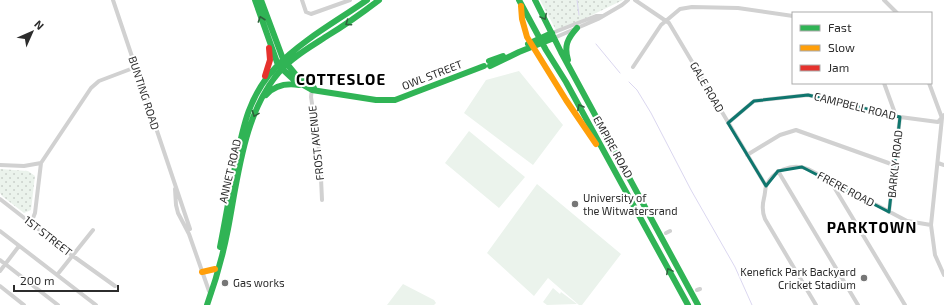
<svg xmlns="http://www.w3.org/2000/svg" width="944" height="305" viewBox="0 0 944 305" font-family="'Exo 2',sans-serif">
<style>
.green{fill:#ebf3ec}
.park{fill:url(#park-dots)}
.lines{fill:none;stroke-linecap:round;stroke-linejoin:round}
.stream{stroke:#dbd7f0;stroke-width:1}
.street{stroke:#d1d1d1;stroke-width:4}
.fast{stroke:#30b455;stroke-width:6}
.slow{stroke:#ff9f0a;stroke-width:6}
.jam{stroke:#e5322d;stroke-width:6}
.oneway{stroke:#2e623c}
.marked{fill:none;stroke:#0f766e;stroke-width:3;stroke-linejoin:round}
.poi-dot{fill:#767676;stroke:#fff;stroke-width:1.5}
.labels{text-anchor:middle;stroke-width:4;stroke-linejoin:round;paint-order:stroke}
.street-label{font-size:11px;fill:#2c2c2c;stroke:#fff}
.poi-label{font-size:11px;fill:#2c2c2c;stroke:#fff;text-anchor:start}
.district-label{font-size:15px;font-weight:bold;letter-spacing:1px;fill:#000;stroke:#fff}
</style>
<defs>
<pattern id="park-dots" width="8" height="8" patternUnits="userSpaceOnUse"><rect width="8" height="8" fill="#ebf3ec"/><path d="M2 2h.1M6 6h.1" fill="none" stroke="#cad0cb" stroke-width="1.8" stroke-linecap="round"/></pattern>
</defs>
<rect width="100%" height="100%" fill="#fff"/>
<!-- green -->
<path class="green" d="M519,71L563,125L533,165L464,113L486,80Z
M469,131L525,177L499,208L445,163Z
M537,184L621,254L582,305H579L548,278L534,296L487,253Z
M403,284L434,300L436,303L434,305H387Z
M553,288L560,294L561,292L577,304L547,305L543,302Z"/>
<!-- park -->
<path class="park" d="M540,0H623L557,32Z
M0,169L28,171L35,176L31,210L24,213L2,196L0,193Z"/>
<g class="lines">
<!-- stream -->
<path class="stream" d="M577,0L579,15
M596,44L620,73
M629,82L637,90L651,113L691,190L735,267L752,305"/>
<!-- street -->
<path class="street" d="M113,0L190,229
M302,0L306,12L311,14L350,0
M635,0L669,23L766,186
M884,0L897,13
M552,33L596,16H602
M554,38L598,19L622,5L628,0
M633,67L661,25L680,9L692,7L738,8L793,16
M884,83L896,116
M929,83L942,118L931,225L935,255L944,275
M312,88L311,97L320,156L322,200
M728,123L754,101L808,95L900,117L938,122L944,115
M747,155L780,135L796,130L894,165
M938,163L944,165
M0,165L24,166L41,163
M778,171L858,305
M831,182L905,305
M175,189L176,205L178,213L189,234L209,291L212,293
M0,199L73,256L115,286
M889,212L900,117
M30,222L33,218L35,213L41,163L91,88L99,81L136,67
M0,231L96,305
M666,233L670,231
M0,260L58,305
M0,271L19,246
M57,275L93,230
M0,286L24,305
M697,290L700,289
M816,305L765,219C762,212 762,206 764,198C765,195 765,190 766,186C773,170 792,163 808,169L907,221L931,225"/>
<!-- fast -->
<path class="fast" d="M255,0L278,65L294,80L312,90L376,100H395L484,66
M261,0L283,59L296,75L313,86L315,90
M519,0L546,50L566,82L688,305
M535,0L561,52L698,305
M528,44L552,33
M568,60C564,46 567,39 577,28
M489,61L503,56
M490,66L519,52L554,38
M266,95C275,85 286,83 299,85
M220,247C225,222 229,197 234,172C242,132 247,97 276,67C302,40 337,21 367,0
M207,305C216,280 223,255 228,229C238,177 244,108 283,68C295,55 312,46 327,36C345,25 362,13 379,0"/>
<!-- slow -->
<path class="slow" d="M521,6L522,19L527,37L566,100L596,144
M202,272L215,269"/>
<!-- jam -->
<path class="jam" d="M265,76L270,60L269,48"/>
</g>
<!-- one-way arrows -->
<defs><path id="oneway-chevron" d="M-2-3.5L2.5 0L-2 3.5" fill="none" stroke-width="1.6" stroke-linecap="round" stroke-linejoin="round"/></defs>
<g class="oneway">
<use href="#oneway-chevron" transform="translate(544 17) rotate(62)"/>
<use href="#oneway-chevron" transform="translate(261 19) rotate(-109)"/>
<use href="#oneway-chevron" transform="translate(348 23) rotate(146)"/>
<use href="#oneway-chevron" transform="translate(580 107) rotate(-119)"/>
<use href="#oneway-chevron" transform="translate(255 114) rotate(111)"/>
<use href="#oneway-chevron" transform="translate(669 271) rotate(-118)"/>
</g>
<!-- marked area -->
<path class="marked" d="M808,95L900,117L889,212L802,167L778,171L766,186L728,123L754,101Z"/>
<!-- markers -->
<g class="poi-dot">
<circle cx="575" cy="204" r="4"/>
<circle cx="864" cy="278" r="4"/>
<circle cx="225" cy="283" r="4"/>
</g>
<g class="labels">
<!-- street labels -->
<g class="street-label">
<text transform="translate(432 75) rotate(-21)" y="4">OWL STREET</text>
<text transform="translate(707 87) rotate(60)" y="4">GALE ROAD</text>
<text transform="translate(144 93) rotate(72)" y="4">BUNTING ROAD</text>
<text transform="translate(855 106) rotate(14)" y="4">CAMPBELL ROAD</text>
<text transform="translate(316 143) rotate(-96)" y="4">FROST AVENUE</text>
<text transform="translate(613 147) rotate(61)" y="4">EMPIRE ROAD</text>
<text transform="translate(895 164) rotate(-84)" y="4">BARKLY ROAD</text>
<text transform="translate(230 171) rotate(-77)" y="4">ANNET ROAD</text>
<text transform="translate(846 189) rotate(28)" y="4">FRERE ROAD</text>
<text transform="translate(48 236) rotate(38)" y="4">1ST STREET</text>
</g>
<!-- poi labels -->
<g class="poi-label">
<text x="583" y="202">University of<tspan x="583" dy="13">the Witwatersrand</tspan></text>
<text x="856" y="276" text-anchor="end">Kenefick Park Backyard<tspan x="856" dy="13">Cricket Stadium</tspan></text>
<text x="233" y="287">Gas works</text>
</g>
<!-- district labels -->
<g class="district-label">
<text x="341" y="85">COTTESLOE</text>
<text x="872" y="233">PARKTOWN</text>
</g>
</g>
<!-- legend -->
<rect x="792" y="12" width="140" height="72" fill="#ffffff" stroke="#ababab"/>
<rect x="800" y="25" width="20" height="6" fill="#30b455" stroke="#ababab"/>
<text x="828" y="32" font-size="12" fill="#2c2c2c">Fast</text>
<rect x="800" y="45" width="20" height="6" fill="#ff9f0a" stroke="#ababab"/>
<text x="828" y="52" font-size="12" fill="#2c2c2c">Slow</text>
<rect x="800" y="65" width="20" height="6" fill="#e5322d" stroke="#ababab"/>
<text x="828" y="72" font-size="12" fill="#2c2c2c">Jam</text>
<!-- north arrow -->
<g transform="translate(32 32) rotate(45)" stroke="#ffffff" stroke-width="3" paint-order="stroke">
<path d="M0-3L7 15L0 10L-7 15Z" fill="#2c2c2c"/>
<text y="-6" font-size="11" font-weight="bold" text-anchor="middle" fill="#2c2c2c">N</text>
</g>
<!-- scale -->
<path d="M14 285v6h104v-6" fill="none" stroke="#2c2c2c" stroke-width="2"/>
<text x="20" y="285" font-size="12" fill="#2c2c2c" stroke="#ffffff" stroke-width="3" paint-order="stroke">200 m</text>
</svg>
